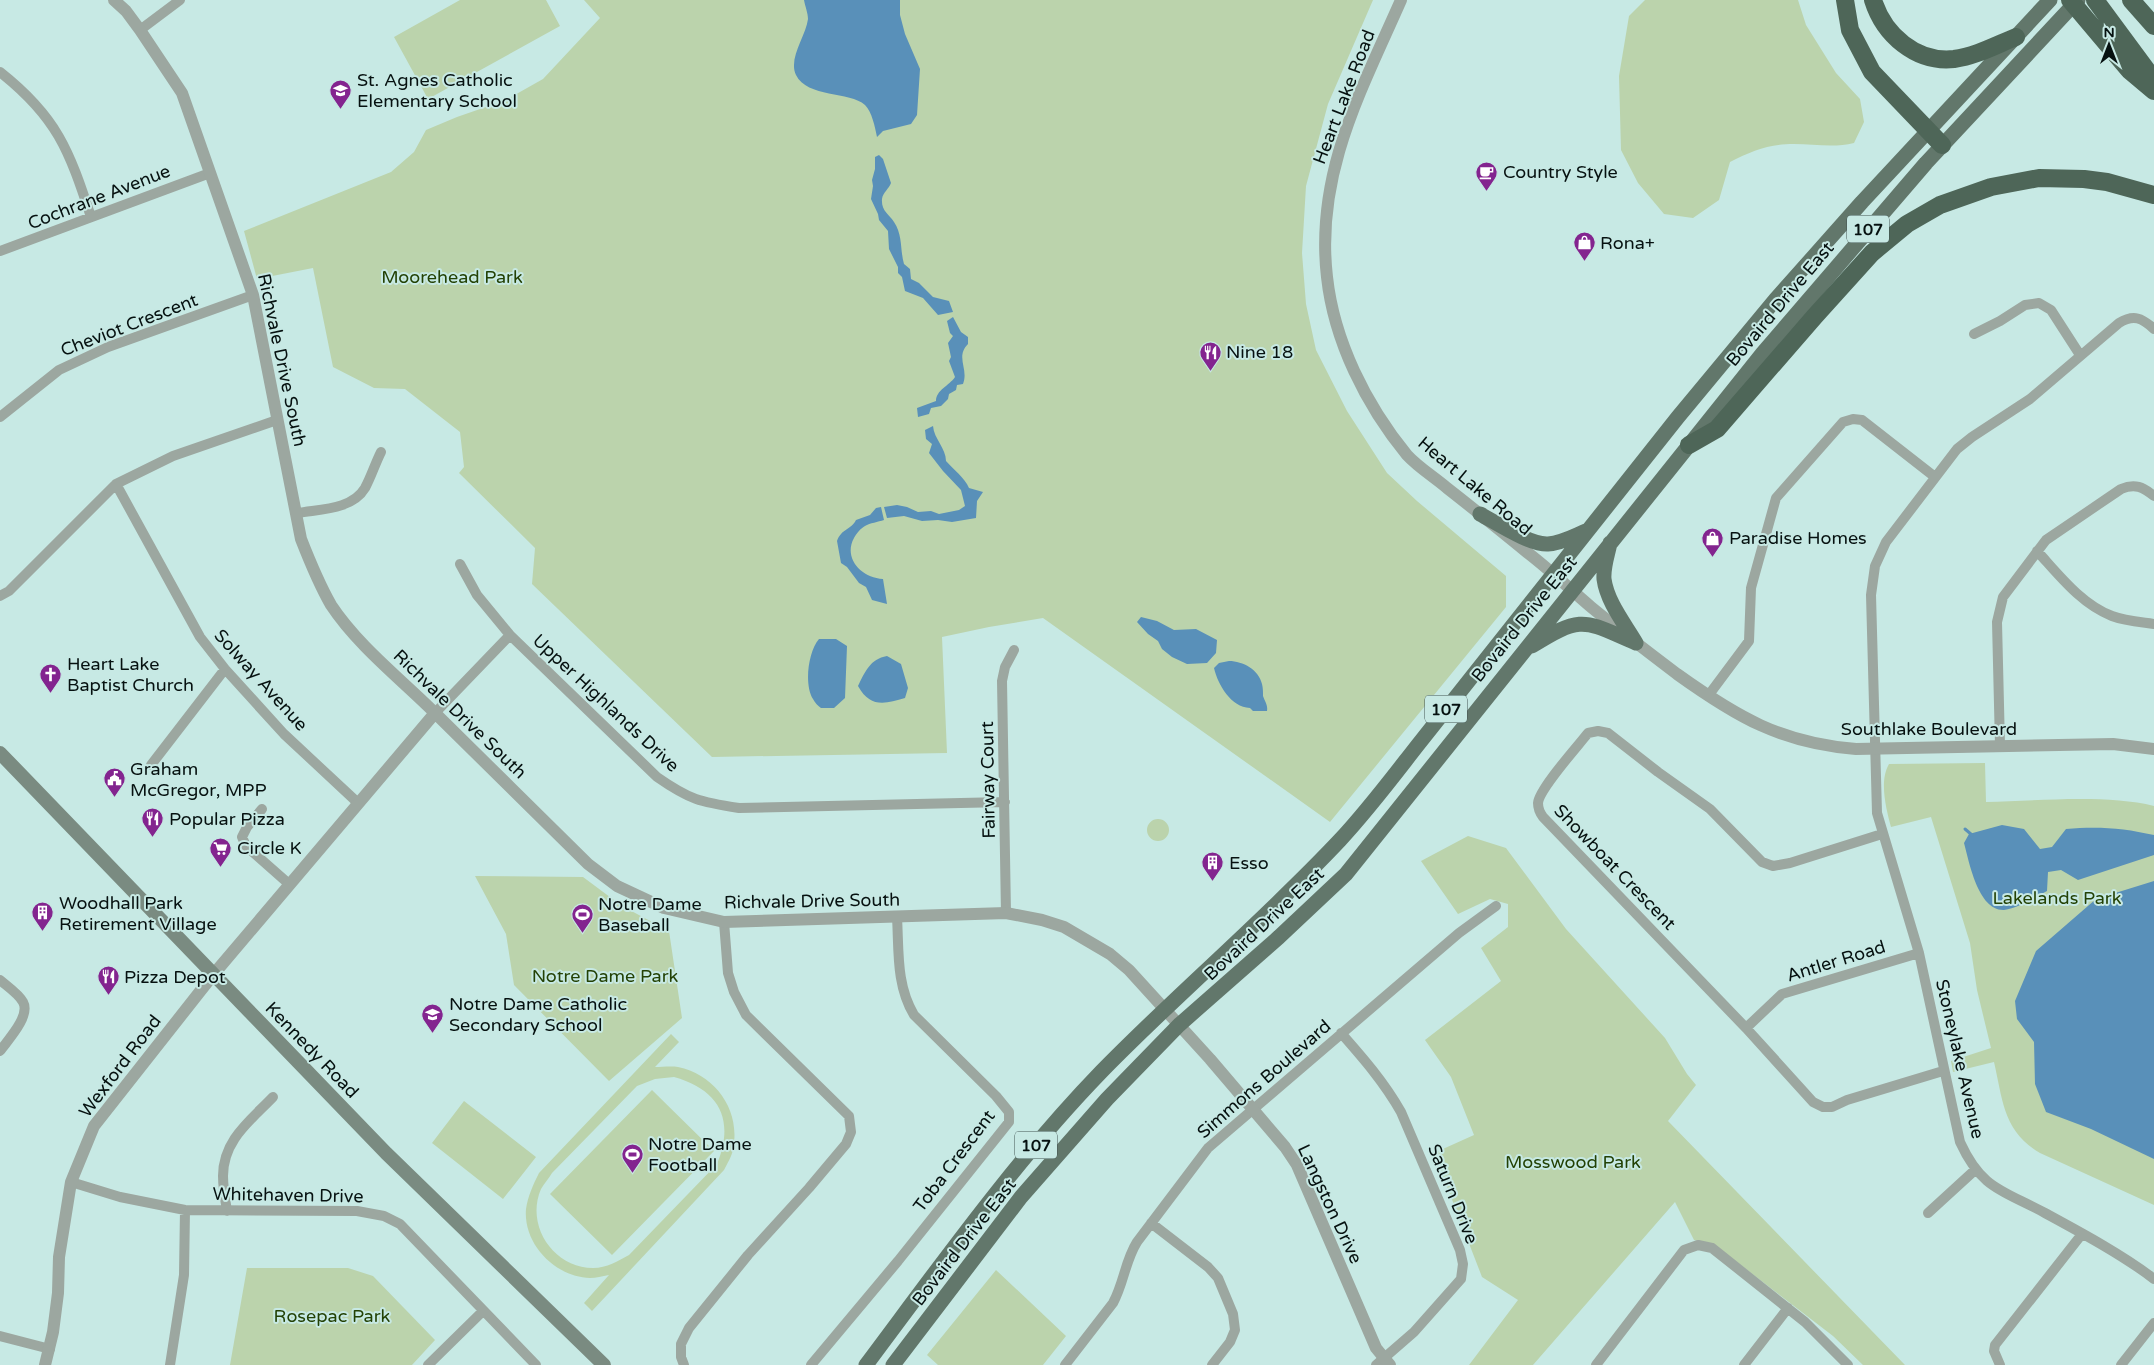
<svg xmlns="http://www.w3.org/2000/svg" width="2154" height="1365" viewBox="0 0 2154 1365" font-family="'Varela Round',sans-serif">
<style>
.green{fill:#bbd3ac;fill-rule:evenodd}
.water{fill:#5990b9}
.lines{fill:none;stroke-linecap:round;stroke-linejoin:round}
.stream{stroke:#5990b9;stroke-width:3}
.minor{stroke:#9ca7a0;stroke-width:10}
.tertiary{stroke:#9ca7a0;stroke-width:12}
.secondary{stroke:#7a8b81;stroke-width:14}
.primary{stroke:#62776b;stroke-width:15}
.motorway{stroke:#4e6658;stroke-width:18}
.labels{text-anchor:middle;stroke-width:4;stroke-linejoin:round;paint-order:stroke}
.shield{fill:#c7e9e4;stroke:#405250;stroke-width:1}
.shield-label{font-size:16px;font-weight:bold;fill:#061110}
.poi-label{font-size:18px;fill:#061110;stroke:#c7e9e4;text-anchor:start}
.street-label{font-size:18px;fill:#061110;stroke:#c7e9e4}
.park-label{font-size:18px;fill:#234104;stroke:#c7e9e4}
</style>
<rect width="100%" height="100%" fill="#c7e9e4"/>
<!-- green -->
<path class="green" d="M460,0H546L560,26L428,99L394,37Z
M584,0H1373L1328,104L1306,186L1302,253L1306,304L1316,350L1347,411L1387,473L1417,501L1506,576V607L1330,822L1043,618L989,627L942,637L947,753L712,757L532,584L535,548L459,473L464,467L460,432L405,389L374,388L333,367L313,268L257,279L244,231L391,172L414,152L426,130L457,117L506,100L543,79L600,18Z
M1645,0H1798L1806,25L1836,73L1860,99L1864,122L1854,143C1834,148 1814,144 1794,144C1769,144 1752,151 1730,162L1719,200L1693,218L1664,214L1638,183L1621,150L1619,76L1629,16Z
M1985,763L1986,802C2037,801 2106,794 2154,806V1205L2040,1153C2003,1131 2003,1101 1994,1062L1953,1072L1951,1061L1991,1048L1977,990L1970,943L1931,817L1891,827C1886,808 1879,781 1889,764Z
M1147 830a11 11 0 1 1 22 0a11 11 0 1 1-22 0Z
M1468,836L1506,848L1566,929L1665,1038L1687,1074L1696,1085L1668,1121L1905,1365H1863L1833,1336L1716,1246L1694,1240L1675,1202L1533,1365H1469L1518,1300L1482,1277L1434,1153L1474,1135L1451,1077L1425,1040L1501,981L1481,948L1508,927V904L1490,899L1458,914L1421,861Z
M475,876L583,877L622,906L669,931L682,1018L609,1081L514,985L506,934Z
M671,1034L679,1042L655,1067C662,1067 671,1066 678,1067C716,1075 741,1111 733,1149C732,1156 727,1164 724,1170L592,1311L584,1303L609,1275C602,1276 596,1278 590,1278C555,1277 523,1244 526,1209C528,1196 533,1185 539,1173ZM674,1077C720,1090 735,1120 717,1164L629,1255C618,1261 607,1268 593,1268C554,1268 525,1226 541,1189C544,1184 549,1178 552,1173L637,1086L655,1079Z
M652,1090L714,1151L612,1255L550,1194Z
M464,1101L536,1157L503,1199L432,1143Z
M247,1268H348L373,1276L435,1340L412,1365H230Z
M996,1270L1066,1336L1043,1365H938L927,1355Z"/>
<!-- water -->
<path class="water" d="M804,0H900V15L905,34L920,69L917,115L911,124L883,131L877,137C875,127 872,112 865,105C850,91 807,98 796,75C788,58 806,36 808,19C808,13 805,6 804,0Z
M879,155L883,159L891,183C889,189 883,192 882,199C881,211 889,214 894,222C903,235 900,251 904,264L910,269L911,279L919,283L933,297L949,301L953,312L938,315L923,298L905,291L902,277L898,273V267L889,249L888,231L879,220L878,214L871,199L873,186L872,180L875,169V157Z
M953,317L961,332L968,337V344C955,357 969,369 963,384L957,385L956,390L949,394L948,399L941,406L931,408L929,414L918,417L917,408L936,401C936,390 949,386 955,377L949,361L951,357L948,343L953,336L950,333L947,321Z
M933,426C934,439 946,448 946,461C953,469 965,478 969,488L983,492L977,501L976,518L952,522L938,520L922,521L904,516L887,518L884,507L897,505L907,507L918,512L931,511L939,514L959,510L965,506L961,490L943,471L929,453L932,444L926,439L925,430Z
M881,507L884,520C878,522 870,523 865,526C861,528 856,534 854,538C843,558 861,578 883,579L887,604L872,600L866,587L859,583L847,567L841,563L837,541C841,529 852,529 856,520L870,515L876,508Z
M1141,617L1157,621L1174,630L1196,629L1217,640L1216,653L1207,663L1187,664L1172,657L1162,649L1158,641L1148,634L1137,622Z
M819,639H836L847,646L845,698L834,708H821C818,706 815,703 813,699C804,685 808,652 819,639Z
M887,656L901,664L908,688L905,698C885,704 870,708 858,686C865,672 870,659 887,656Z
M1229,661C1243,661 1259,670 1262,684C1263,688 1263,692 1263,696C1265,702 1268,705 1267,711H1253L1250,708C1231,707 1218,685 1214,668L1219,663Z
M2002,825L2024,829L2040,849L2052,847L2066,829C2097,826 2124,828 2154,835V855L2078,880L2061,870L2048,872L2047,891C2034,898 2019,908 2004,910C1978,911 1969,861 1964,843L1969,834Z
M2154,881V1159L2091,1129L2046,1112L2035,1084L2034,1042L2017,1019L2015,1001L2036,951L2096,899Z"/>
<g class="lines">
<!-- stream -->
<path class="stream" d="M1965,829L1972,835"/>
<!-- minor -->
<path class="minor" d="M140,30L180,0
M0,72C57,117 69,150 91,217
M0,251L210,173
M2154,329C2142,318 2134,314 2119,323L2030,399L1972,437L1957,449L1886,542L1875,566L1871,595L1877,813L1919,953L1960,1142C1982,1190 2003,1190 2045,1213C2080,1232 2123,1255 2154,1279
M1974,334L2000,321L2025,305L2039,303L2051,310L2080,355
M0,417L59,370L108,347L253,295
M116,484L200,637L225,669L284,734L358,803
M298,513C319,509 352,510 365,488C371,477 375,464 381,452
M2037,551C2059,575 2081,604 2112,616C2125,621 2140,622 2154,624
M460,564L477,595L510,635L657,777C690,800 700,802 739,808L1005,802
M0,596L9,591L116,484L173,456L277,420
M1708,696L1749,641L1751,588L1776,498L1843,422L1853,419L1862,420L1935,477
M435,713L510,635
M2000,746L1997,622L2003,597L2046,540L2121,489C2135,483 2143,487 2154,496
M151,765L225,669
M262,809L247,827L242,837L246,846L289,884
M1882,834L1790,863L1773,866L1762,862L1710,809L1658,772L1608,733L1598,731L1588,733C1578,746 1539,789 1538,803C1538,809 1540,813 1543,817L1746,1028L1813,1102L1823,1107H1832L1847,1100L1943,1071
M1006,913L1002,681L1005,667L1014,650
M0,980C7,986 19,994 23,1002C31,1016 7,1041 0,1051
M1746,1028L1782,994L1919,953
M1341,1033C1363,1058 1384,1082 1401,1112L1460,1250L1463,1264L1461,1279L1414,1332L1376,1365
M71,1182L120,1197L185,1210L357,1211L384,1216L400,1224L536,1365
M227,1211C225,1199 223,1187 223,1176C223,1140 250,1121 273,1097
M1928,1213L1975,1170
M1151,1223L1208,1267L1218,1278L1233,1314L1235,1330L1230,1342L1212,1365
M0,1336L50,1349
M170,1365L184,1275L185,1210
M428,1365L483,1311
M684,1365L681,1357V1344L689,1328L748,1255L809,1188L846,1144L851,1132L849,1116L746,1015L734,992L728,973L724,922
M811,1365L898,1261L1009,1122V1112L996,1096L914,1015C896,985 899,951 897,917
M1065,1365L1113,1303C1124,1283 1125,1261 1137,1242L1208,1148L1459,933L1496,906
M1596,1365L1684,1250L1698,1245L1712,1248L1805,1322L1848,1365
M1744,1365L1788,1308
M2000,1365L1994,1351L1995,1345L2082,1234
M2121,1365L2154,1323"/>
<!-- tertiary -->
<path class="tertiary" d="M114,0L126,11L140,30L182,93L253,295L301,539C310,562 319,584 331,605C358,646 402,680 436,714C487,764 537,814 588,864L617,886L664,908L724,922L1006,913L1042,920L1064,927L1110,954L1129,970L1210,1059L1285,1147L1297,1165L1376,1348L1390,1365
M1401,0C1361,91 1315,174 1327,277C1334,341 1366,405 1407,455C1418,467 1434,477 1447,488C1474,509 1501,531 1528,553C1550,570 1570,589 1591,607C1619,630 1648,652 1677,674C1737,717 1781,743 1856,749L2113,744L2154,749
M45,1365L53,1332L58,1293L59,1257L71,1182L94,1126L213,975L435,713"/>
<!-- secondary -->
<path class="secondary" d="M0,753L386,1153L604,1365"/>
<!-- primary -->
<path class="primary" d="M1480,514C1497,523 1530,545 1548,544C1562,543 1574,536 1586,531
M1610,543C1608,554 1603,567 1604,579C1607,602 1625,624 1636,643
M1532,646C1583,614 1584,621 1636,643
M866,1365C941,1265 1014,1162 1101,1072C1178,993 1265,920 1340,840C1368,810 1392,778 1417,746L1678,417L1775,300L1862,202L2050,0
M893,1365L1021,1197L1107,1099L1179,1025L1279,937L1346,874L1762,354L1926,163L2078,0"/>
<!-- motorway -->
<path class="motorway" d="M1845,0L1850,30L1872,72L1942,145
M1873,0C1884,35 1916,63 1954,59C1976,56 1996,45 2016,37
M2070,0L2129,70L2154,91
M2095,0L2154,80
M2131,0L2154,26
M1689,445L1717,429L1815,316L1872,253L1907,224L1940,205L1991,187L2039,178L2084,179L2107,182L2154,195"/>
</g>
<!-- icons -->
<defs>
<symbol id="school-pin" viewBox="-11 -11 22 30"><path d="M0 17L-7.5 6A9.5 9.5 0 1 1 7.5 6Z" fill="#83248f" stroke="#c7e9e4"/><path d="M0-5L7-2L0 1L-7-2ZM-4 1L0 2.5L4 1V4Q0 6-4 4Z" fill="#fff"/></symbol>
<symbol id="cafe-pin" viewBox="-11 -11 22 30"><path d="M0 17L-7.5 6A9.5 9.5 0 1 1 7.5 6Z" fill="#83248f" stroke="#c7e9e4"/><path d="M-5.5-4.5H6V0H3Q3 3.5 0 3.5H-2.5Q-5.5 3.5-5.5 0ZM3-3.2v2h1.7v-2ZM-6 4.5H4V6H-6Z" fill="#fff"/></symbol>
<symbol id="shop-pin" viewBox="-11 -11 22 30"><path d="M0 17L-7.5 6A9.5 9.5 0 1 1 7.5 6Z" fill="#83248f" stroke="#c7e9e4"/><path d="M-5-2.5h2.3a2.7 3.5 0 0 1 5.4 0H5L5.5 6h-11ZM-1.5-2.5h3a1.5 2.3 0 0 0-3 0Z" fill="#fff"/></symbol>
<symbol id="restaurant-pin" viewBox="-11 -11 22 30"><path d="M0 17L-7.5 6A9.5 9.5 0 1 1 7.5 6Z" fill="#83248f" stroke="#c7e9e4"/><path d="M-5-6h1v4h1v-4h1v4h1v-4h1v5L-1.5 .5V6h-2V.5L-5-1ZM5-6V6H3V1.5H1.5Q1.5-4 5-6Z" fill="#fff"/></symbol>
<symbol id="church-pin" viewBox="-11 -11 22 30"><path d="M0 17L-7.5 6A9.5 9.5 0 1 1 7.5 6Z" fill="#83248f" stroke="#c7e9e4"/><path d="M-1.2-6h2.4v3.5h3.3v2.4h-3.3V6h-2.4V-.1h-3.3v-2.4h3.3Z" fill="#fff"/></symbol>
<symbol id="civic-pin" viewBox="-11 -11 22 30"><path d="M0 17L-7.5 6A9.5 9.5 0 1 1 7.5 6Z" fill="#83248f" stroke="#c7e9e4"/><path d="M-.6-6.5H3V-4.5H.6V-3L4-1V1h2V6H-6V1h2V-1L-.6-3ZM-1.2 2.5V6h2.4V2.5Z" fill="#fff"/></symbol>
<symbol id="supermarket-pin" viewBox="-11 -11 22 30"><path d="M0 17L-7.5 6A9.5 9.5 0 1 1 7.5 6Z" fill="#83248f" stroke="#c7e9e4"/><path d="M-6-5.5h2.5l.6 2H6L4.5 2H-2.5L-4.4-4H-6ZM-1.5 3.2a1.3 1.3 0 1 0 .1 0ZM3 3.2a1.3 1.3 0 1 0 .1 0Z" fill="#fff"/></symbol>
<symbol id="building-pin" viewBox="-11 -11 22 30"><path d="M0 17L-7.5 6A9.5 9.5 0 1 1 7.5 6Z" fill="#83248f" stroke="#c7e9e4"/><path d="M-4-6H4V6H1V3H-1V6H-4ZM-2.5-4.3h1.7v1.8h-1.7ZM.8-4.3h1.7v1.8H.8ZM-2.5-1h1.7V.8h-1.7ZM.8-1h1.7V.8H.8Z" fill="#fff"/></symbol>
<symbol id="stadium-pin" viewBox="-11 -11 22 30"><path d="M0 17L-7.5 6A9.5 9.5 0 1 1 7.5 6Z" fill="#83248f" stroke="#c7e9e4"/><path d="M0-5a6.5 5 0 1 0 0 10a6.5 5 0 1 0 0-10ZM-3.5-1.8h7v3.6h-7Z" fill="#fff"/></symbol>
</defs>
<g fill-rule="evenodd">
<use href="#school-pin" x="328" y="78" width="25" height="34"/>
<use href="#cafe-pin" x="1474" y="160" width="25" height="34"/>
<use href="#shop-pin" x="1572" y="230" width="25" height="34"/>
<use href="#restaurant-pin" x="1198" y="340" width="25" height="34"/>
<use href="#shop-pin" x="1700" y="526" width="25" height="34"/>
<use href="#church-pin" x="38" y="662" width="25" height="34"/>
<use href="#civic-pin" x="102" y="766" width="25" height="34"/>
<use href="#restaurant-pin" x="140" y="806" width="25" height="34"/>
<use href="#supermarket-pin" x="208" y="836" width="25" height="34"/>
<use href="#building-pin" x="1200" y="850" width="25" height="34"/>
<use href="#building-pin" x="30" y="900" width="25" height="34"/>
<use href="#stadium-pin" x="570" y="902" width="25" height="34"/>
<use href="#restaurant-pin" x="96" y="964" width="25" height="34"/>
<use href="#school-pin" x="420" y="1002" width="25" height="34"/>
<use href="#stadium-pin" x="620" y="1142" width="25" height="34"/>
</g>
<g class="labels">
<!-- shield labels -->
<g class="shield">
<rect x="1847" y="215.5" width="42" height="27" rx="4"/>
<rect x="1425" y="695.5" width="42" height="27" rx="4"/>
<rect x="1015" y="1131.5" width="42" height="27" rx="4"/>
</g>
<g class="shield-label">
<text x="1868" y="235">107</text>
<text x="1446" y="715">107</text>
<text x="1036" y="1151">107</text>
</g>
<!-- poi labels -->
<g class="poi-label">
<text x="357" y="86">St. Agnes Catholic<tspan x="357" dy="21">Elementary School</tspan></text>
<text x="1503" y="178">Country Style</text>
<text x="1600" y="249">Rona+</text>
<text x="1226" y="358">Nine 18</text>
<text x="1729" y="544">Paradise Homes</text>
<text x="67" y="670">Heart Lake<tspan x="67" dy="21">Baptist Church</tspan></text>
<text x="130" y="775">Graham<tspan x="130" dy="21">McGregor, MPP</tspan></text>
<text x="169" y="825">Popular Pizza</text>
<text x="237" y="854">Circle K</text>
<text x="1229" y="869">Esso</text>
<text x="59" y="909">Woodhall Park<tspan x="59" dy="21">Retirement Village</tspan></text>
<text x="598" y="910">Notre Dame<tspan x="598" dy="21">Baseball</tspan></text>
<text x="124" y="983">Pizza Depot</text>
<text x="449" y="1010">Notre Dame Catholic<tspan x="449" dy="21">Secondary School</tspan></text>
<text x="648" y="1150">Notre Dame<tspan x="648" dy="21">Football</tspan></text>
</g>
<!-- street labels -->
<g class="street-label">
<text transform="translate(1344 97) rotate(-69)" y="6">Heart Lake Road</text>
<text transform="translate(99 197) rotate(-21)" y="6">Cochrane Avenue</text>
<text transform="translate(1780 304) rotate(-50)" y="6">Bovaird Drive East</text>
<text transform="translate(129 325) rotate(-21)" y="6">Cheviot Crescent</text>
<text transform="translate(282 360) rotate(78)" y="6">Richvale Drive South</text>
<text transform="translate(1475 486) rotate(40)" y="6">Heart Lake Road</text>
<text transform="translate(1524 619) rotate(-51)" y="6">Bovaird Drive East</text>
<text transform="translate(261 680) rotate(48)" y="6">Solway Avenue</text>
<text transform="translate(606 703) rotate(43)" y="6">Upper Highlands Drive</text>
<text transform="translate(460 714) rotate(44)" y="6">Richvale Drive South</text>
<text x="1929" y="735">Southlake Boulevard</text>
<text transform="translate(988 780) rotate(-91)" y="6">Fairway Court</text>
<text transform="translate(1615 867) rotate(46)" y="6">Showboat Crescent</text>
<text transform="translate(812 901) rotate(-1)" y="6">Richvale Drive South</text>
<text transform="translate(1264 924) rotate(-43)" y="6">Bovaird Drive East</text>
<text transform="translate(1836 961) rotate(-17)" y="6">Antler Road</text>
<text transform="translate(312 1050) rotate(46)" y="6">Kennedy Road</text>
<text transform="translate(1960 1059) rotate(77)" y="6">Stoneylake Avenue</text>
<text transform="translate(120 1066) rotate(-53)" y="6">Wexford Road</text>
<text transform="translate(1264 1079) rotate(-41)" y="6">Simmons Boulevard</text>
<text transform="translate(954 1161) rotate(-53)" y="6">Toba Crescent</text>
<text transform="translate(1453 1194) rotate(68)" y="6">Saturn Drive</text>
<text transform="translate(288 1195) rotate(1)" y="6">Whitehaven Drive</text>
<text transform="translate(1330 1204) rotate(65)" y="6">Langston Drive</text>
<text transform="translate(964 1242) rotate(-52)" y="6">Bovaird Drive East</text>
</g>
<!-- park labels -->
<g class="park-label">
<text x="452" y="283">Moorehead Park</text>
<text x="2057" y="904">Lakelands Park</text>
<text x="605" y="982">Notre Dame Park</text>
<text x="1573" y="1168">Mosswood Park</text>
<text x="332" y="1322">Rosepac Park</text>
</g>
</g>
<!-- north arrow -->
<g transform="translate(2109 45)" stroke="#c7e9e4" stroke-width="4" paint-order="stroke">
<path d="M0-4L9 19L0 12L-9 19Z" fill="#061110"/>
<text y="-8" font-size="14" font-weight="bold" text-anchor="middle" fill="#061110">N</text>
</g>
</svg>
